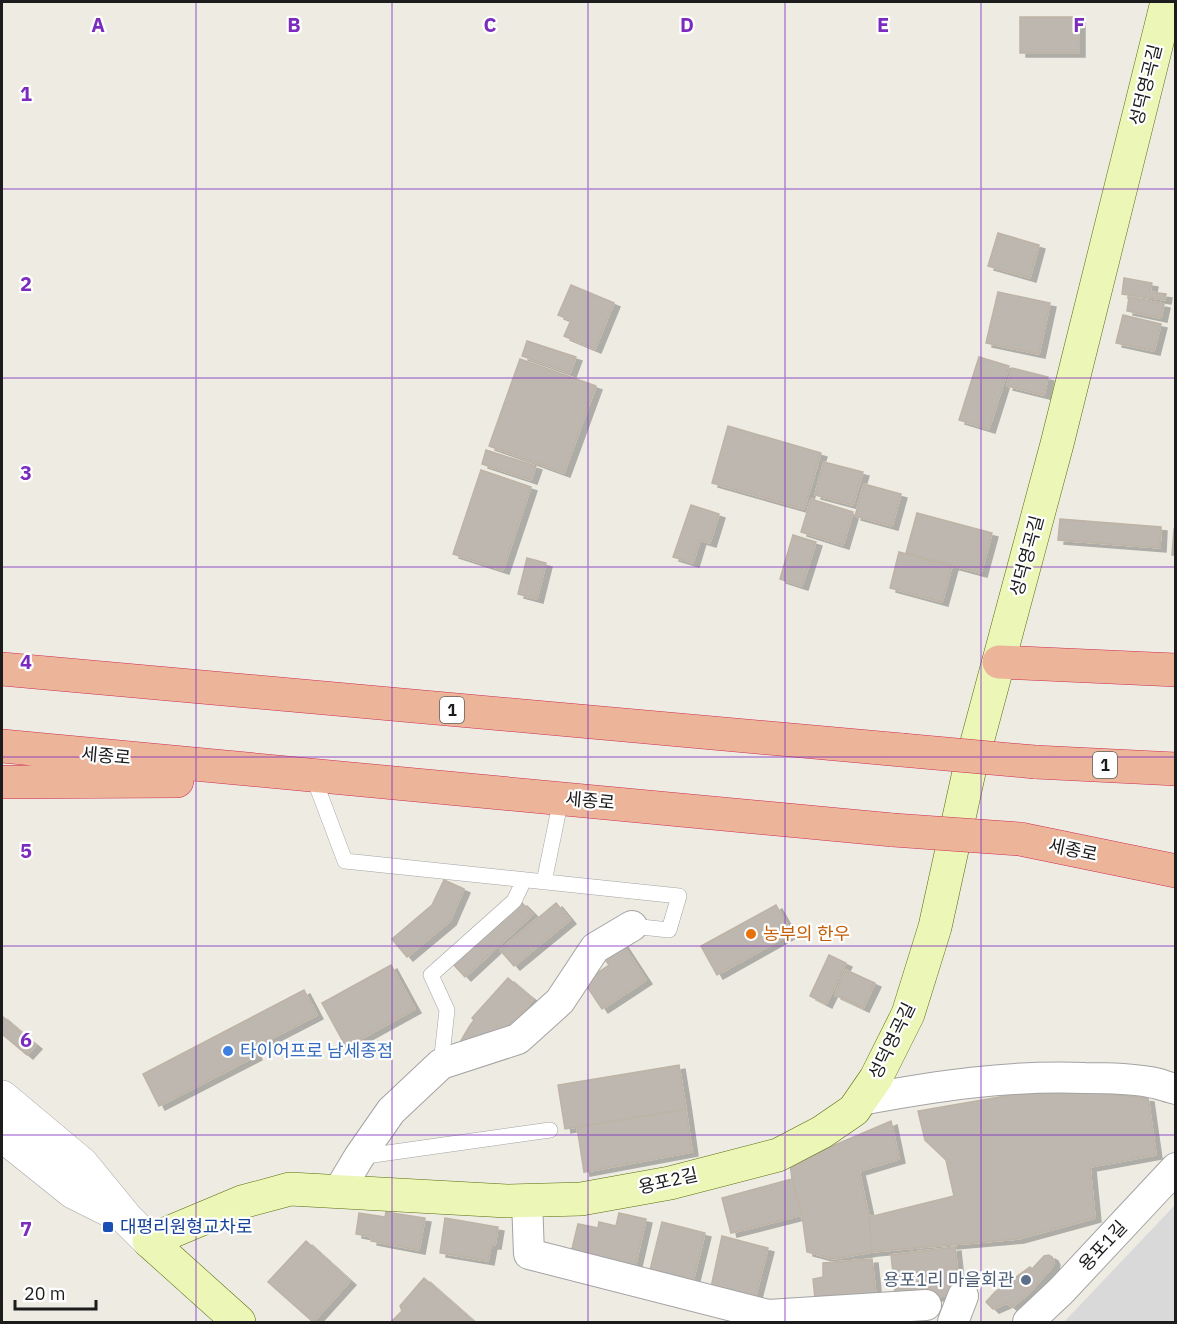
<svg xmlns="http://www.w3.org/2000/svg" width="1177" height="1324" viewBox="0 0 1177 1324" font-family="'IBM Plex Sans','Noto Sans KR',sans-serif">
<style>
.residential{fill:#dad9d9}
.building{fill:#bdb7af;stroke:#beb3a5;stroke-width:1.5;filter:url(#shadow)}
.lines{fill:none;stroke-linecap:round;stroke-linejoin:round}
.service-casing{stroke:#a3a3a3;stroke-width:16}
.minor-casing{stroke:#a3a3a3;stroke-width:32}
.tertiary-casing{stroke:#a3a3a3;stroke-width:34}
.secondary-casing{stroke:#586d0a;stroke-width:34}
.trunk-casing{stroke:#cf2c52;stroke-width:34}
.service{stroke:#fff;stroke-width:15}
.minor{stroke:#fff;stroke-width:30}
.tertiary{stroke:#fff;stroke-width:33}
.secondary{stroke:#ecf6b7;stroke-width:33}
.trunk{stroke:#ecb498;stroke-width:33}
.trunk-bridge-casing{stroke:#cf2c52;stroke-width:34;stroke-linecap:butt}
.trunk-bridge{stroke:#ecb498;stroke-width:33}
.grid{fill:none;stroke:#7b2cbf;stroke-width:1.5;stroke-opacity:0.55}
.food-dot{fill:#e8710a;stroke:#fff;stroke-width:2}
.shop-dot{fill:#3f7fe0;stroke:#fff;stroke-width:2}
.transit-dot{fill:#1a4fb4;stroke:#fff;stroke-width:2}
.service-dot{fill:#5c6f8a;stroke:#fff;stroke-width:2}
.labels{text-anchor:middle;stroke-width:4.5;stroke-linejoin:round;paint-order:stroke}
.shield{fill:#fff;stroke:#606060;stroke-width:1.5}
.shield-label{font-size:16px;font-weight:bold;fill:#1c1c1c}
.street-label{font-size:18px;fill:#1c1c1c;stroke:#fff}
.food-label{font-size:18px;fill:#c56008;stroke:#fff;text-anchor:start}
.shop-label{font-size:18px;fill:#366cbe;stroke:#fff;text-anchor:start}
.transit-label{font-size:18px;fill:#164399;stroke:#fff;text-anchor:start}
.service-label{font-size:18px;fill:#4e5e75;stroke:#fff;text-anchor:end}
.grid-label{font-size:20px;text-anchor:middle;font-weight:bold;fill:#7b2cbf;stroke:#fff;stroke-width:4.5;stroke-linejoin:round;paint-order:stroke}
</style>
<defs>
<filter id="shadow"><feDropShadow dx="6" dy="4" stdDeviation="0" flood-color="#0004"/></filter>
</defs>
<rect width="100%" height="100%" fill="#edebe2"/>
<!-- residential -->
<path class="residential" d="M1175,1205V1322H1064Z"/>
<!-- building -->
<path class="building" d="M1020,17H1079V53H1020Z
M998,233L1039,245L1030,278L988,266Z
M1124,278L1152,283L1150,292L1166,294L1165,300L1122,294Z
M571,285L614,303L595,349L564,336L571,320L558,315Z
M998,292L1050,303L1039,354L986,343Z
M1129,297L1164,304L1161,318L1127,311Z
M1123,315L1161,324L1154,351L1116,343Z
M527,341L576,357L570,373L522,356Z
M979,357L1009,366L989,429L959,420Z
M520,359L596,386L564,473L489,446Z
M1012,368L1048,377L1044,395L1007,386Z
M728,426L821,453L804,509L712,483Z
M486,450L536,466L531,480L482,464Z
M824,462L863,472L853,505L815,495Z
M481,470L531,487L503,570L453,554Z
M864,484L901,494L892,526L855,516Z
M811,499L853,512L843,545L801,532Z
M691,505L719,514L710,543L700,540L693,563L673,557Z
M917,513L992,533L981,573L906,553Z
M1060,519L1161,527L1160,548L1058,540Z
M1174,529H1176V555H1172Z
M793,535L816,542L802,586L780,579Z
M899,552L952,566L942,602L890,588Z
M527,558L546,563L537,599L518,594Z
M444,880L464,889L450,921L407,957L392,939L432,905Z
M521,902L533,914L465,977L454,965Z
M556,903L570,920L514,966L500,950Z
M776,905L792,933L717,975L701,946Z
M621,942L646,980L602,1009L584,982L609,965L602,955Z
M829,955L846,963L826,1004L810,996Z
M391,965L415,1009L346,1047L322,1003Z
M846,970L875,983L863,1008L835,995Z
M508,978L533,999L497,1044H459L469,1027L474,1020L472,1018Z
M304,990L317,1015L253,1048L256,1056L159,1106L143,1074Z
M2,1016L36,1045L27,1055L2,1034Z
M679,1065L686,1109L565,1129L558,1085Z
M1051,1088L1148,1098L1156,1155L1090,1167L1095,1218L1018,1239L872,1252L869,1217L954,1196L946,1160L925,1140L918,1111Z
M686,1109L692,1152L584,1172L577,1127Z
M891,1121L899,1159L859,1171L869,1217L872,1252L834,1259L807,1252L802,1215L792,1179L790,1164Z
M792,1179L802,1215L731,1233L722,1198Z
M386,1212L425,1218L419,1250L371,1241L372,1237L356,1234L359,1213L385,1217Z
M619,1213L646,1219L635,1267L571,1253L578,1224L598,1228L599,1222L616,1226Z
M445,1218L498,1227L495,1245H491L488,1261L440,1253Z
M662,1222L705,1233L692,1285L649,1274Z
M722,1236L768,1248L754,1302L710,1292Z
M306,1241L350,1281L313,1322L268,1282Z
M955,1247L959,1284L952,1295L896,1302L891,1255Z
M1049,1255L1052,1257L1054,1261L1053,1266L1028,1294L1012,1307L1007,1303L993,1309L986,1302L995,1292L1030,1267L1032,1269L1044,1256Z
M872,1259L877,1305L816,1309L813,1279L823,1277V1263Z
M424,1278L474,1322H391L402,1311L400,1306Z"/>
<g class="lines">
<defs>
<path id="service" d="M316,784L345,861L679,896L669,930L632,926
M544,882L561,799
M441,1064L447,1010L431,975L514,901L524,880
M359,1157L550,1130"/>
<path id="minor" d="M861,1100C936,1086 1008,1075 1085,1078C1106,1078 1128,1078 1149,1082C1158,1083 1167,1087 1176,1089
M338,1192L359,1157L391,1111L441,1064L518,1039L560,1001L595,948L632,926
M527,1200L529,1254L768,1315L926,1305
M953,1322L963,1296
M1028,1322L1061,1291L1176,1168"/>
<path id="tertiary" d="M2,1097L82,1164L127,1219L149,1241
M2,1135L73,1192L117,1214"/>
<path id="secondary" d="M239,1322L149,1241L242,1202L290,1189L507,1201L581,1199L670,1183L778,1155L822,1132L854,1110L876,1078L908,1014L935,927L969,772L1057,444L1167,2"/>
<path id="trunk" d="M999,662L1176,670
M2,669L902,750
M2,746L893,830
M1035,762L1176,769
M2,782L177,781
M1020,839L1176,871"/>
</defs>
<!-- service casing -->
<use href="#service" class="service-casing"/>
<!-- minor casing -->
<use href="#minor" class="minor-casing"/>
<!-- tertiary casing -->
<use href="#tertiary" class="tertiary-casing"/>
<!-- secondary casing -->
<use href="#secondary" class="secondary-casing"/>
<!-- trunk casing -->
<use href="#trunk" class="trunk-casing"/>
<!-- service -->
<use href="#service" class="service"/>
<!-- minor -->
<use href="#minor" class="minor"/>
<!-- tertiary -->
<use href="#tertiary" class="tertiary"/>
<!-- secondary -->
<use href="#secondary" class="secondary"/>
<!-- trunk -->
<use href="#trunk" class="trunk"/>
<defs>
<path id="trunk-bridge" d="M902,750L1035,762
M893,830L1020,839"/>
</defs>
<!-- trunk-bridge casing -->
<use href="#trunk-bridge" class="trunk-bridge-casing"/>
<!-- trunk-bridge -->
<use href="#trunk-bridge" class="trunk-bridge"/>
</g>
<!-- grid -->
<path class="grid" d="M196,2V1322M392,2V1322M588,2V1322M785,2V1322M981,2V1322M2,189H1176M2,378H1176M2,567H1176M2,757H1176M2,946H1176M2,1135H1176"/>
<!-- markers -->
<circle class="food-dot" cx="751" cy="934" r="6"/>
<circle class="shop-dot" cx="228" cy="1051" r="6"/>
<rect class="transit-dot" x="102" y="1221" width="12" height="12" rx="3"/>
<circle class="service-dot" cx="1026" cy="1280" r="6"/>
<g class="labels">
<!-- shield labels -->
<g class="shield">
<rect x="440" y="697" width="24" height="26" rx="4.5"/>
<rect x="1093" y="752" width="24" height="26" rx="4.5"/>
</g>
<g class="shield-label">
<text x="452" y="716">1</text>
<text x="1105" y="771">1</text>
</g>
<!-- street labels -->
<g class="street-label">
<text transform="translate(1146 85) rotate(-76)" y="6">성덕영곡길</text>
<text transform="translate(1027 556) rotate(-75)" y="6">성덕영곡길</text>
<text transform="translate(106 756) rotate(5)" y="6">세종로</text>
<text transform="translate(590 801) rotate(5)" y="6">세종로</text>
<text transform="translate(1073 850) rotate(12)" y="6">세종로</text>
<text transform="translate(892 1041) rotate(-64)" y="6">성덕영곡길</text>
<text transform="translate(668 1181) rotate(-13)" y="6">용포2길</text>
<text transform="translate(1103 1246) rotate(-47)" y="6">용포1길</text>
</g>
<!-- food labels -->
<g class="food-label">
<text x="763" y="940">농부의 한우</text>
</g>
<!-- shop labels -->
<g class="shop-label">
<text x="240" y="1057">타이어프로 남세종점</text>
</g>
<!-- transit labels -->
<g class="transit-label">
<text x="120" y="1233">대평리원형교차로</text>
</g>
<!-- service labels -->
<g class="service-label">
<text x="1014" y="1286">용포1리 마을회관</text>
</g>
</g>
<g class="grid-label">
<text x="98" y="32">A</text>
<text x="294" y="32">B</text>
<text x="490" y="32">C</text>
<text x="687" y="32">D</text>
<text x="883" y="32">E</text>
<text x="1079" y="32">F</text>
<text x="26" y="101">1</text>
<text x="26" y="291">2</text>
<text x="26" y="480">3</text>
<text x="26" y="669">4</text>
<text x="26" y="858">5</text>
<text x="26" y="1047">6</text>
<text x="26" y="1236">7</text>
</g>
<!-- border -->
<rect width="1177" height="1324" fill="none" stroke="#1c1c1c" stroke-width="6"/>
<!-- scale -->
<path d="M15 1300v9h81v-9" fill="none" stroke="#1c1c1c" stroke-width="3"/>
<text x="24" y="1300" font-size="18" fill="#1c1c1c" stroke="#ffffff" stroke-width="4.5" paint-order="stroke">20 m</text>
</svg>
